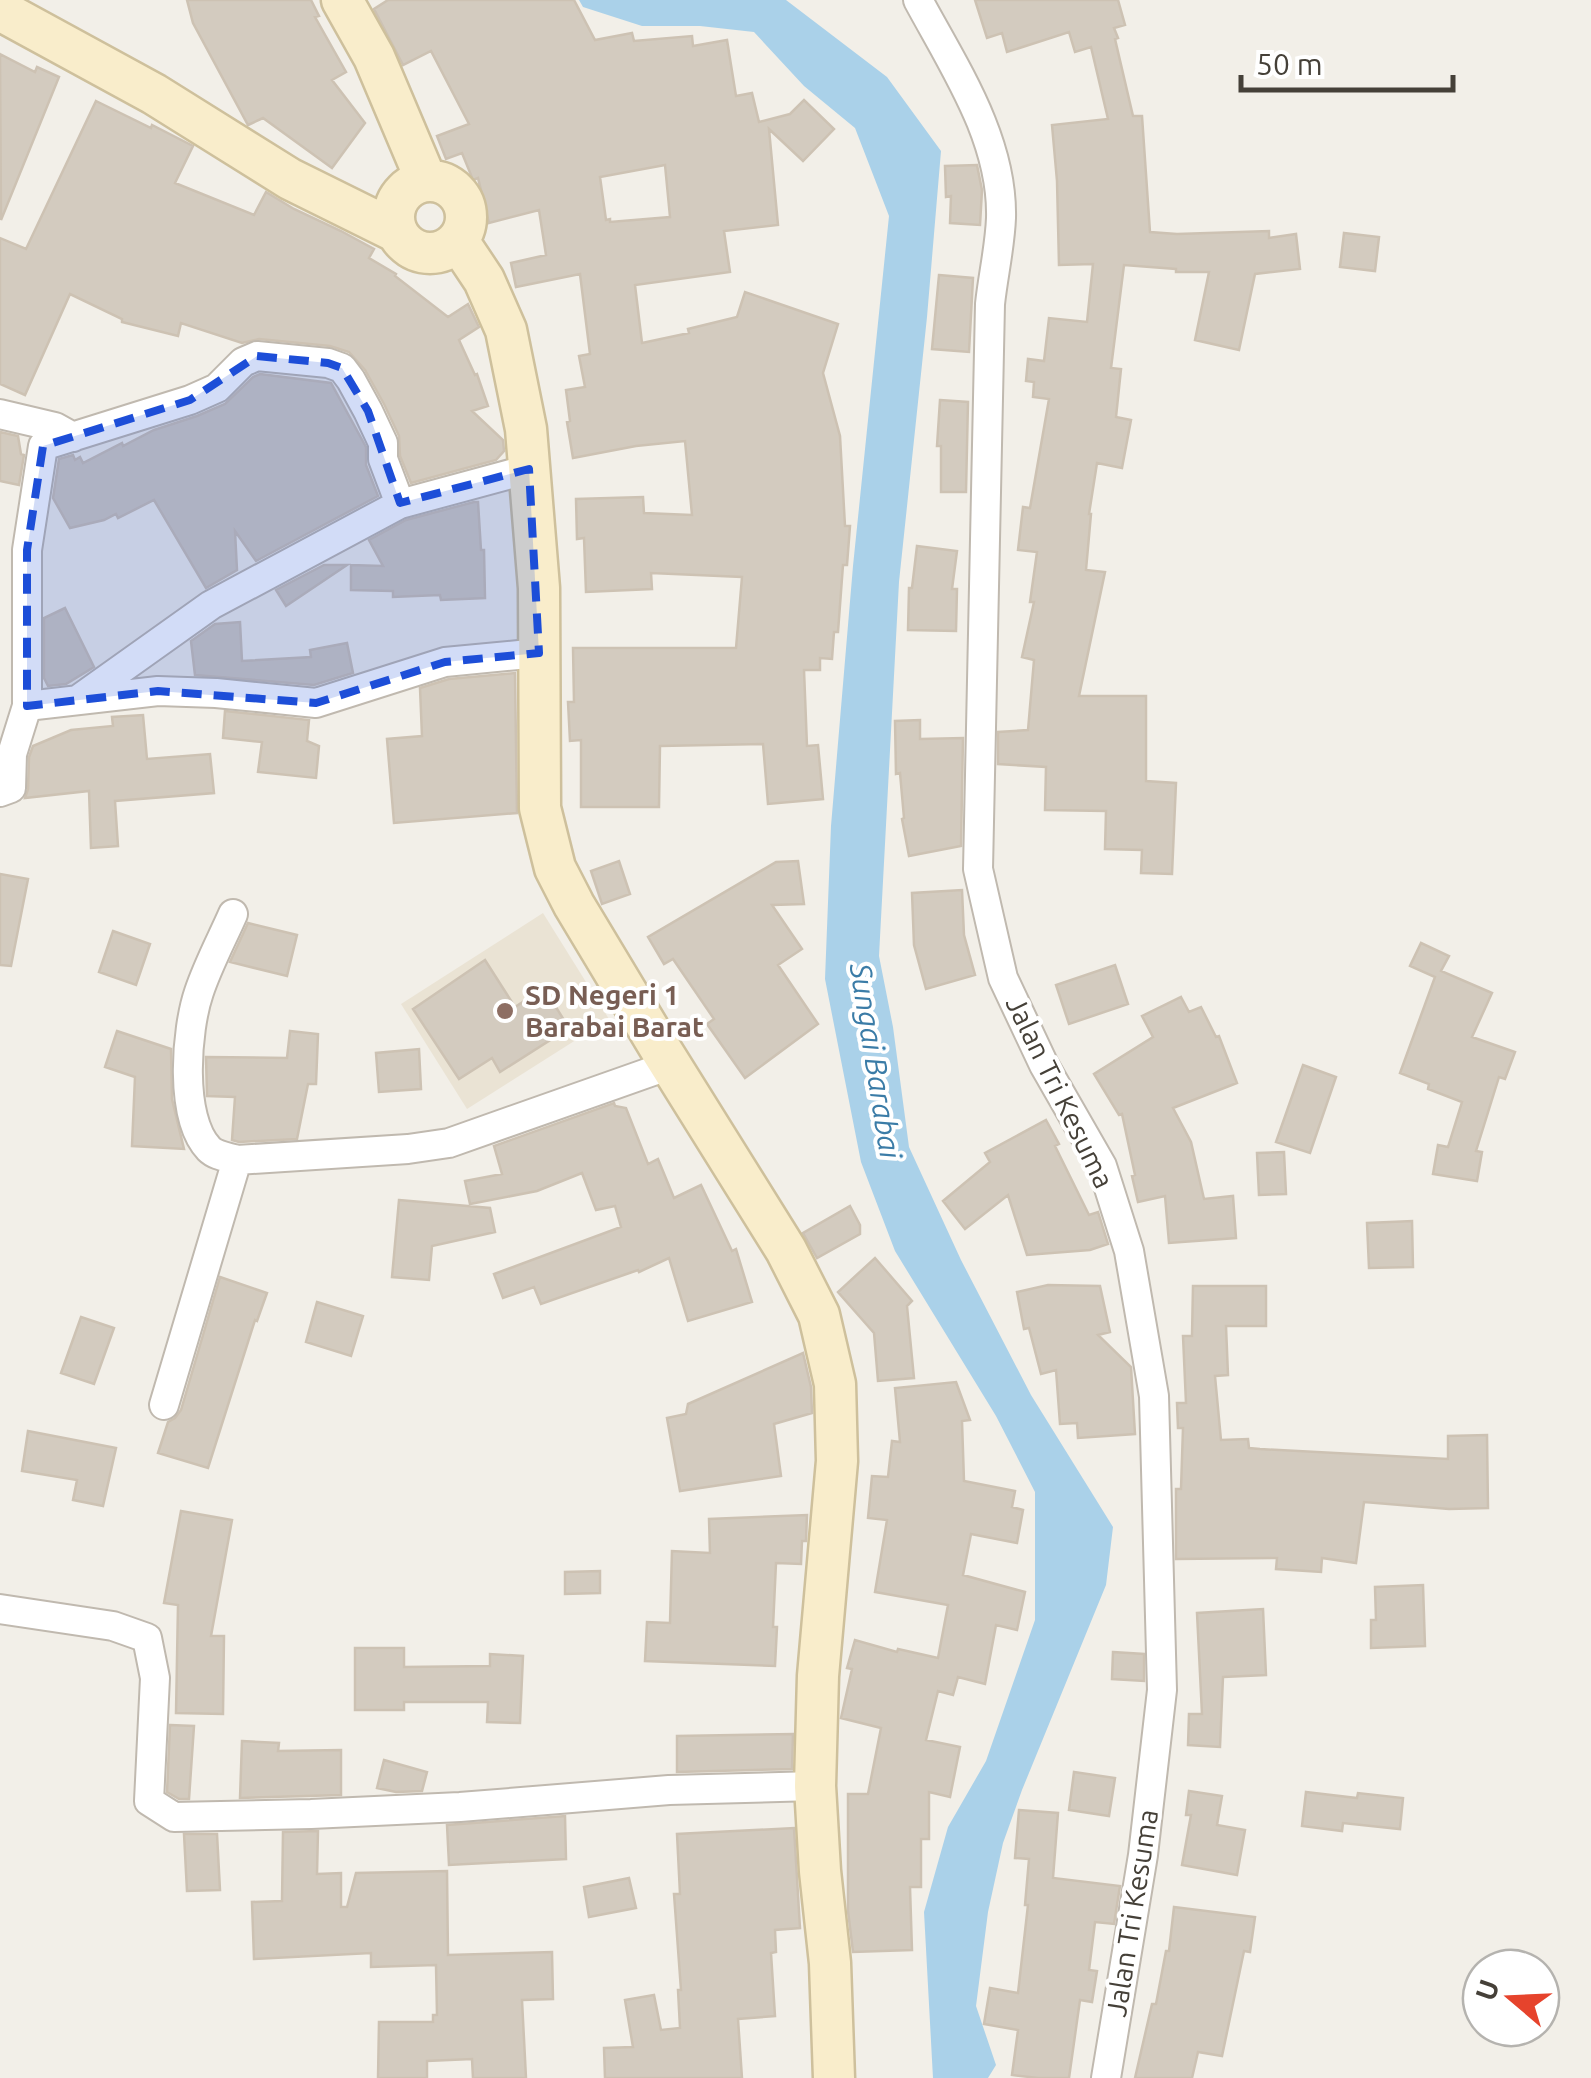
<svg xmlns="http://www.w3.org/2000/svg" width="1591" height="2078" viewBox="0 0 1591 2078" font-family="Ubuntu,sans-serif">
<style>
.education{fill:#eae3d4}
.water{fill:#aad1e9}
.building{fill:#d3cbbf;stroke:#cdc2b3;stroke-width:2.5;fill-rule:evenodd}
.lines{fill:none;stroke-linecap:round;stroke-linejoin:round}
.street-casing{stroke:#c0b9af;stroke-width:32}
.secondary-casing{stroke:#cec09c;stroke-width:45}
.street{stroke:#fff;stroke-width:28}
.secondary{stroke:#f9edcb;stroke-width:40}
.marked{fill:#1d4ed8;fill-opacity:0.2;stroke:#1d4ed8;stroke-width:8;stroke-dasharray:20 12;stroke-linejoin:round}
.education-dot{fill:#8d6e63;stroke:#fff;stroke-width:4}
.labels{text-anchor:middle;stroke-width:8;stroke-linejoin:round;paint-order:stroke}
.education-label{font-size:28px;font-weight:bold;fill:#785e54;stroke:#fff;text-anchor:start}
.street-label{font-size:28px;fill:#454038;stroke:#fff}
.water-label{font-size:30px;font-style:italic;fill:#3b7ca7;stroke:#fff}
</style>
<rect width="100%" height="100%" fill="#f2efe8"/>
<!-- education -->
<path class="education" d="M543,913L609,1019L467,1109L401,1004Z"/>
<!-- water -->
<path class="water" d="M579,0H786L887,77L941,151L927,317L899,582L879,956L893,1027L909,1147L961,1260L1031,1395L1113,1527L1106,1585L1022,1790L1003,1843L988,1912L976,2006L996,2065L988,2078H933L924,1912L948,1827L986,1761L1035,1620V1492L996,1416L895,1251L861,1162L825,979L831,826L853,566L889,216L855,128L804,86L754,32L700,26H642L583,7Z"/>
<!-- building -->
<path class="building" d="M187,0H311L319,16L315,17L346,72L332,80L365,123L332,168L263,118L248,125L193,23Z
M388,0H574L595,40L632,33L634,41L692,36L693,46L727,40L736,96L752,93L759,122L790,114L804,100L834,129L803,161L769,129L778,225L724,231L730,272L635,285L642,343L689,333L688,329L737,317L745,292L838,324L823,373L840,436L845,526H850L847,565H843L838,632H834L832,659L820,658V670H804L807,746L818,745L823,799L768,804L763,744L660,746L659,807H581V740L570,741L568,702H574L573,648H736L742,577L651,573L652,589L586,592L584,538L577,539L576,499L643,497L644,513L692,515L685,441L636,446L573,458L567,422L570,421L566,390L585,387L579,356L590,354L580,274L516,287L511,263L546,255L539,210L489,223L478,178L473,180L462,153L446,159L437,136L469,124L431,51L403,65L374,9ZM665,165L670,217L610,222V219L606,220L600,177Z
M975,0H1118L1125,25L1114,28L1118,38L1115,39L1133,116H1142L1150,232L1177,234L1269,231V238L1296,234L1300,269L1255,274L1239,350L1195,340L1209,272H1176V269L1124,265L1111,368L1121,369L1116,417L1131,420L1122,468L1097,463L1089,514H1091L1086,570L1105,572L1079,696H1146V781L1176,783L1172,874L1141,873L1142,850L1105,849L1106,811L1045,810L1046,767L998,764V732L1028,730L1034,660L1022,657L1034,602H1030L1037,552L1018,550L1023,507L1030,508L1049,399L1033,397L1034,382L1026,381L1028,359L1044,361L1049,318L1087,322L1093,264L1059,265L1057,181L1052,125L1108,119L1091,47L1075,52L1069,32L1007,52L1002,33L987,38Z
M0,54L35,72L37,67L59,77L1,220Z
M96,101L151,128L152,125L193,146L175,183L254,215L266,192L294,209L341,231L374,249L369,258L396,274L395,276L448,317L468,304L479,327L459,340L475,375L477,374L488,406L472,411L503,440L504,451L496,460L411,483L400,456L399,436L384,404L365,370L349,352L330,346L259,339L242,343L181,323L178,336L122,322V319L70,294L25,395L0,384V238L26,249Z
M977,165L982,190L980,225L950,223L951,196L946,197L945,166Z
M1344,233L1379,237L1375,271L1340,267Z
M939,275L973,278L969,352L932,349Z
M260,374L331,383L366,447V465L378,496L256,561L235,531L237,570L206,588L154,500L118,518L116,514L104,520L70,528L53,498L59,459L73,455L75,460L80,457L83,463L122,443L123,446L154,430L197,416L225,404L253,377Z
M940,400L968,402L966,492H941V446H937Z
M0,432L18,436L21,454L24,455L19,485L0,481Z
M474,502H478L481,550H484L485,598L441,600L440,595L393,597V591L351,590V565L383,566L369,540L406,520Z
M917,546L957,551L952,589H957L956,631L908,630L909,588H912Z
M324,565H347L286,606L276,590Z
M65,608L94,667L66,684L48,686L44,678V618Z
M240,622L242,661L311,657L310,650L347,643L353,673L314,685L195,675L191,641L215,624Z
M515,673L517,813L394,823L387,739L422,736L420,688L449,679Z
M225,711L309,720L307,741L319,746L316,778L258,772L262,742L223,738Z
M143,715L147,759L210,754L214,793L115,801L118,846L91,848L89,791L25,798L28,789L29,757L33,746L71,730L113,726L112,717Z
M920,720V739L963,738L961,846L909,856L902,819L904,818L900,773L896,774L895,721Z
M619,861L630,894L602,904L591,871Z
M798,861L804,904L772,905L802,949L778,965L818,1024L745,1078L707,1024L714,1019L673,959L664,964L648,937L776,862Z
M0,874L28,879L11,966L0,965Z
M962,890L964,935L975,975L926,989L914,945L912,893Z
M248,923L297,935L287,976L230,962Z
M113,931L150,944L136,985L99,972Z
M1421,943L1449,956L1441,971L1492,993L1472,1037L1515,1052L1505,1079L1499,1077L1476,1151L1482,1152L1477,1181L1433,1174L1438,1145L1448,1147L1462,1102L1428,1089L1429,1084L1400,1073L1435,977L1410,966Z
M485,960L515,1007L544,988L569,1028L500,1072L492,1058L459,1079L413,1009Z
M1115,965L1128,1004L1069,1024L1056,985Z
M1181,997L1189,1012L1201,1007L1216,1037L1219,1036L1237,1083L1173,1108L1191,1142L1204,1199L1233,1196L1236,1238L1169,1243L1165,1196L1138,1202L1132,1176L1135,1175L1122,1114L1119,1115L1094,1074L1153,1037L1142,1016Z
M117,1031L171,1049L172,1099L184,1149L132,1146L135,1077L105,1067Z
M290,1031L318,1034L316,1084H308L297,1139L239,1142L232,1140L235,1097L207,1096L206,1057L287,1058Z
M419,1049L421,1089L379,1092L376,1053Z
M1303,1065L1336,1077L1310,1153L1276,1142Z
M614,1103L615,1106L626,1108L648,1164L658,1159L674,1198L701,1185L732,1251L736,1249L752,1302L688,1321L669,1258L639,1272L638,1270L541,1304L534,1287L503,1298L494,1274L621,1227L615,1206L596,1210L582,1173L537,1191L470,1204L465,1181L502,1174L494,1146Z
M1046,1120L1059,1144L1055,1146L1089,1215L1098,1212L1108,1244L1090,1250L1027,1255L1008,1195L965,1229L943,1201L990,1162L985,1153Z
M1284,1152L1286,1194L1259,1195L1257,1153Z
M399,1200L490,1208L495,1232L432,1246L429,1280L392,1277Z
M850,1206L860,1225V1234L817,1258L803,1233Z
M1412,1221L1413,1267L1369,1268L1367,1223Z
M875,1258L912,1301L907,1306L914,1378L878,1381L874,1333L838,1292Z
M220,1277L267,1293L257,1321L255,1320L208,1468L158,1453L168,1422L175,1418L181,1410Z
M1048,1285L1100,1286L1110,1332L1098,1335L1131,1367L1135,1434L1078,1438L1077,1423L1060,1424L1056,1370L1041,1374L1029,1328L1024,1329L1017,1292Z
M1193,1286H1266V1326H1226L1228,1375L1215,1376L1221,1440L1248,1439L1249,1448L1260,1449L1448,1459V1436L1487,1435L1488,1508L1449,1509L1364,1502L1356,1563L1322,1558L1321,1572L1276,1569L1277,1558L1176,1559V1489H1181L1183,1428H1178L1177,1403H1186L1183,1336H1192Z
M317,1302L363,1316L351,1356L306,1342Z
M81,1317L114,1328L94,1384L61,1373Z
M803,1353L811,1387L812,1413L774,1424L781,1476L680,1491L667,1418L686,1414L688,1404Z
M956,1382L970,1420L962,1421L964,1481L1015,1491L1012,1507L1023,1510L1017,1543L971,1534L963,1575L1025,1592L1017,1630L996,1625L985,1684L958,1677L953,1695L938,1691L926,1740L960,1747L950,1797L929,1792V1839H921V1887H910L912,1950L853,1952L848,1911V1794H868L881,1728L841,1718L852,1669L847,1668L855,1640L897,1652L898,1649L938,1658L948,1605L875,1592L887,1520L868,1518L872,1476L888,1477L892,1441L900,1442L895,1388Z
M28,1431L116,1448L103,1506L73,1500L77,1480L22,1471Z
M181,1511L232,1520L211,1636H224L223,1714L176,1713L178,1605L164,1603Z
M807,1515L806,1541H802L801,1564L776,1563L773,1627H777L775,1666L645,1661L647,1622L670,1623L672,1551L710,1553L709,1519Z
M600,1571V1593L565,1594V1572Z
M1423,1585L1425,1646L1371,1648V1620H1376L1375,1587Z
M1263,1609L1266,1675L1223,1677L1220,1747L1188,1745L1189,1714H1202L1197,1613Z
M355,1648H404V1667L490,1666V1654L523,1656L520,1723L487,1722L488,1702H404V1710H355Z
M1113,1652L1144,1654V1681L1112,1679Z
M170,1725L194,1726L189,1799H179L167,1792Z
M793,1734L792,1769L677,1772V1736Z
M242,1741L279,1743L278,1751L341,1750V1795L240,1798Z
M384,1760L427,1772L422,1791L396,1792L377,1788Z
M1074,1772L1115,1778L1109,1816L1069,1810Z
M1189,1791L1222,1796L1217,1825L1245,1830L1237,1875L1182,1865L1191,1815H1186Z
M1306,1792L1357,1798L1358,1793L1403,1798L1400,1829L1343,1823L1342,1831L1302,1826Z
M1019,1810L1058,1813L1053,1878L1120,1886L1114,1924L1095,1922L1089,1970L1097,1971L1092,2002L1080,2000L1069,2078H1038L1012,2075L1018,2030L984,2024L990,1988L1018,1993L1028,1905H1025L1029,1859L1015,1858Z
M565,1816L566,1859L449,1865L447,1825Z
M794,1828L800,1928L775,1930L776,1952L771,1953L775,2016L738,2019L742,2078H605L604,2048L633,2047L625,2000L654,1995L661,2030L680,2028L678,1990H681L674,1894H680L677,1834Z
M318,1831L317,1874L341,1873V1907H347L356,1873L447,1871L448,1955L552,1952L553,1999L522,2000L526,2078H473L472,2059L427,2061V2078H378L379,2022H433V2015H437L436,1965L371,1967V1953L254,1959L252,1902L282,1901L283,1832Z
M184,1834H217L220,1890L187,1891Z
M629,1878L636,1908L589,1917L584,1887Z
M1174,1907L1255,1917L1250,1952L1244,1951L1222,2056L1198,2052L1192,2078H1135L1152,2004H1156L1166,1951H1169Z"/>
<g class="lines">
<defs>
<path id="street" d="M918,0C954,67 1003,139 1001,218C1000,246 993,276 990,304L978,869L1003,978L1044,1065L1102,1166L1129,1251L1154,1396L1162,1690L1143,1855L1106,2078
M0,414L55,427L73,437
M400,504L383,459V443L368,411L351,380L342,368L328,363L257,356L243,362L217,388L190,400L43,446L27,550V706L158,691L216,693L316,703L445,662L539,653
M79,699L211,605L400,504L529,469
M0,792L11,788L12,754L27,706
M233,914C222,939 208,965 199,992C186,1030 179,1118 209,1149C216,1156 228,1157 237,1160
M164,1405L237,1160L408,1149L449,1143L670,1065
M0,1609L113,1626L147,1638L155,1678L149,1801L174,1817L311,1814L460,1807L669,1790L815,1786"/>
<path id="secondary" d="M342,0L374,57L426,180
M0,10L154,94L290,179L397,232
M394 217a36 36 0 1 1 72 0a36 36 0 1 1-72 0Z
M458,241L484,280L506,330L526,429L539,588L540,808L555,868L574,905L663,1053L786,1250L819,1315L835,1384L837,1461L818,1676L815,1786L820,1871L830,1963L834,2078"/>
</defs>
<!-- street casing -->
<use href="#street" class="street-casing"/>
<!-- secondary casing -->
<use href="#secondary" class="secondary-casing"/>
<!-- street -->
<use href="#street" class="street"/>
<!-- secondary -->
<use href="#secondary" class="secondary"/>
</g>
<!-- marked area -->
<path class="marked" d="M257,356L328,363L342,368L368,411L400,503L529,469L539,653L445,662L316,703L158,691L27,706V550L43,446L190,400Z"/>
<!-- markers -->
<circle class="education-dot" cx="505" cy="1011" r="10"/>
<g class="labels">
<!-- education labels -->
<g class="education-label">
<text x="525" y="1005">SD Negeri 1<tspan x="525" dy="32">Barabai Barat</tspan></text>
</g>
<!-- street labels -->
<g class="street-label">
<text transform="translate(1060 1092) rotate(64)" y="10">Jalan Tri Kesuma</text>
<text transform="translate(1132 1913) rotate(-81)" y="10">Jalan Tri Kesuma</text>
</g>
<!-- water labels -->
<g class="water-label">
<text transform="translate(875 1061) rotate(81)" y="10">Sungai Barabai</text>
</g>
</g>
<!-- north arrow -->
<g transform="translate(1511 1998) rotate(289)"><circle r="48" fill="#ffffff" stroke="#b5b3af" stroke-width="2.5"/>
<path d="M0-8L18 38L0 25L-18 38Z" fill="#e6432c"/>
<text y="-15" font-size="28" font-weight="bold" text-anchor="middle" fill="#454038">U</text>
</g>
<!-- scale -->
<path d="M1241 75v15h212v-15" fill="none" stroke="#454038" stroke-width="5"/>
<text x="1256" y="75" font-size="30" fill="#454038" stroke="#ffffff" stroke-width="8" paint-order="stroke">50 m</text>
</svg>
